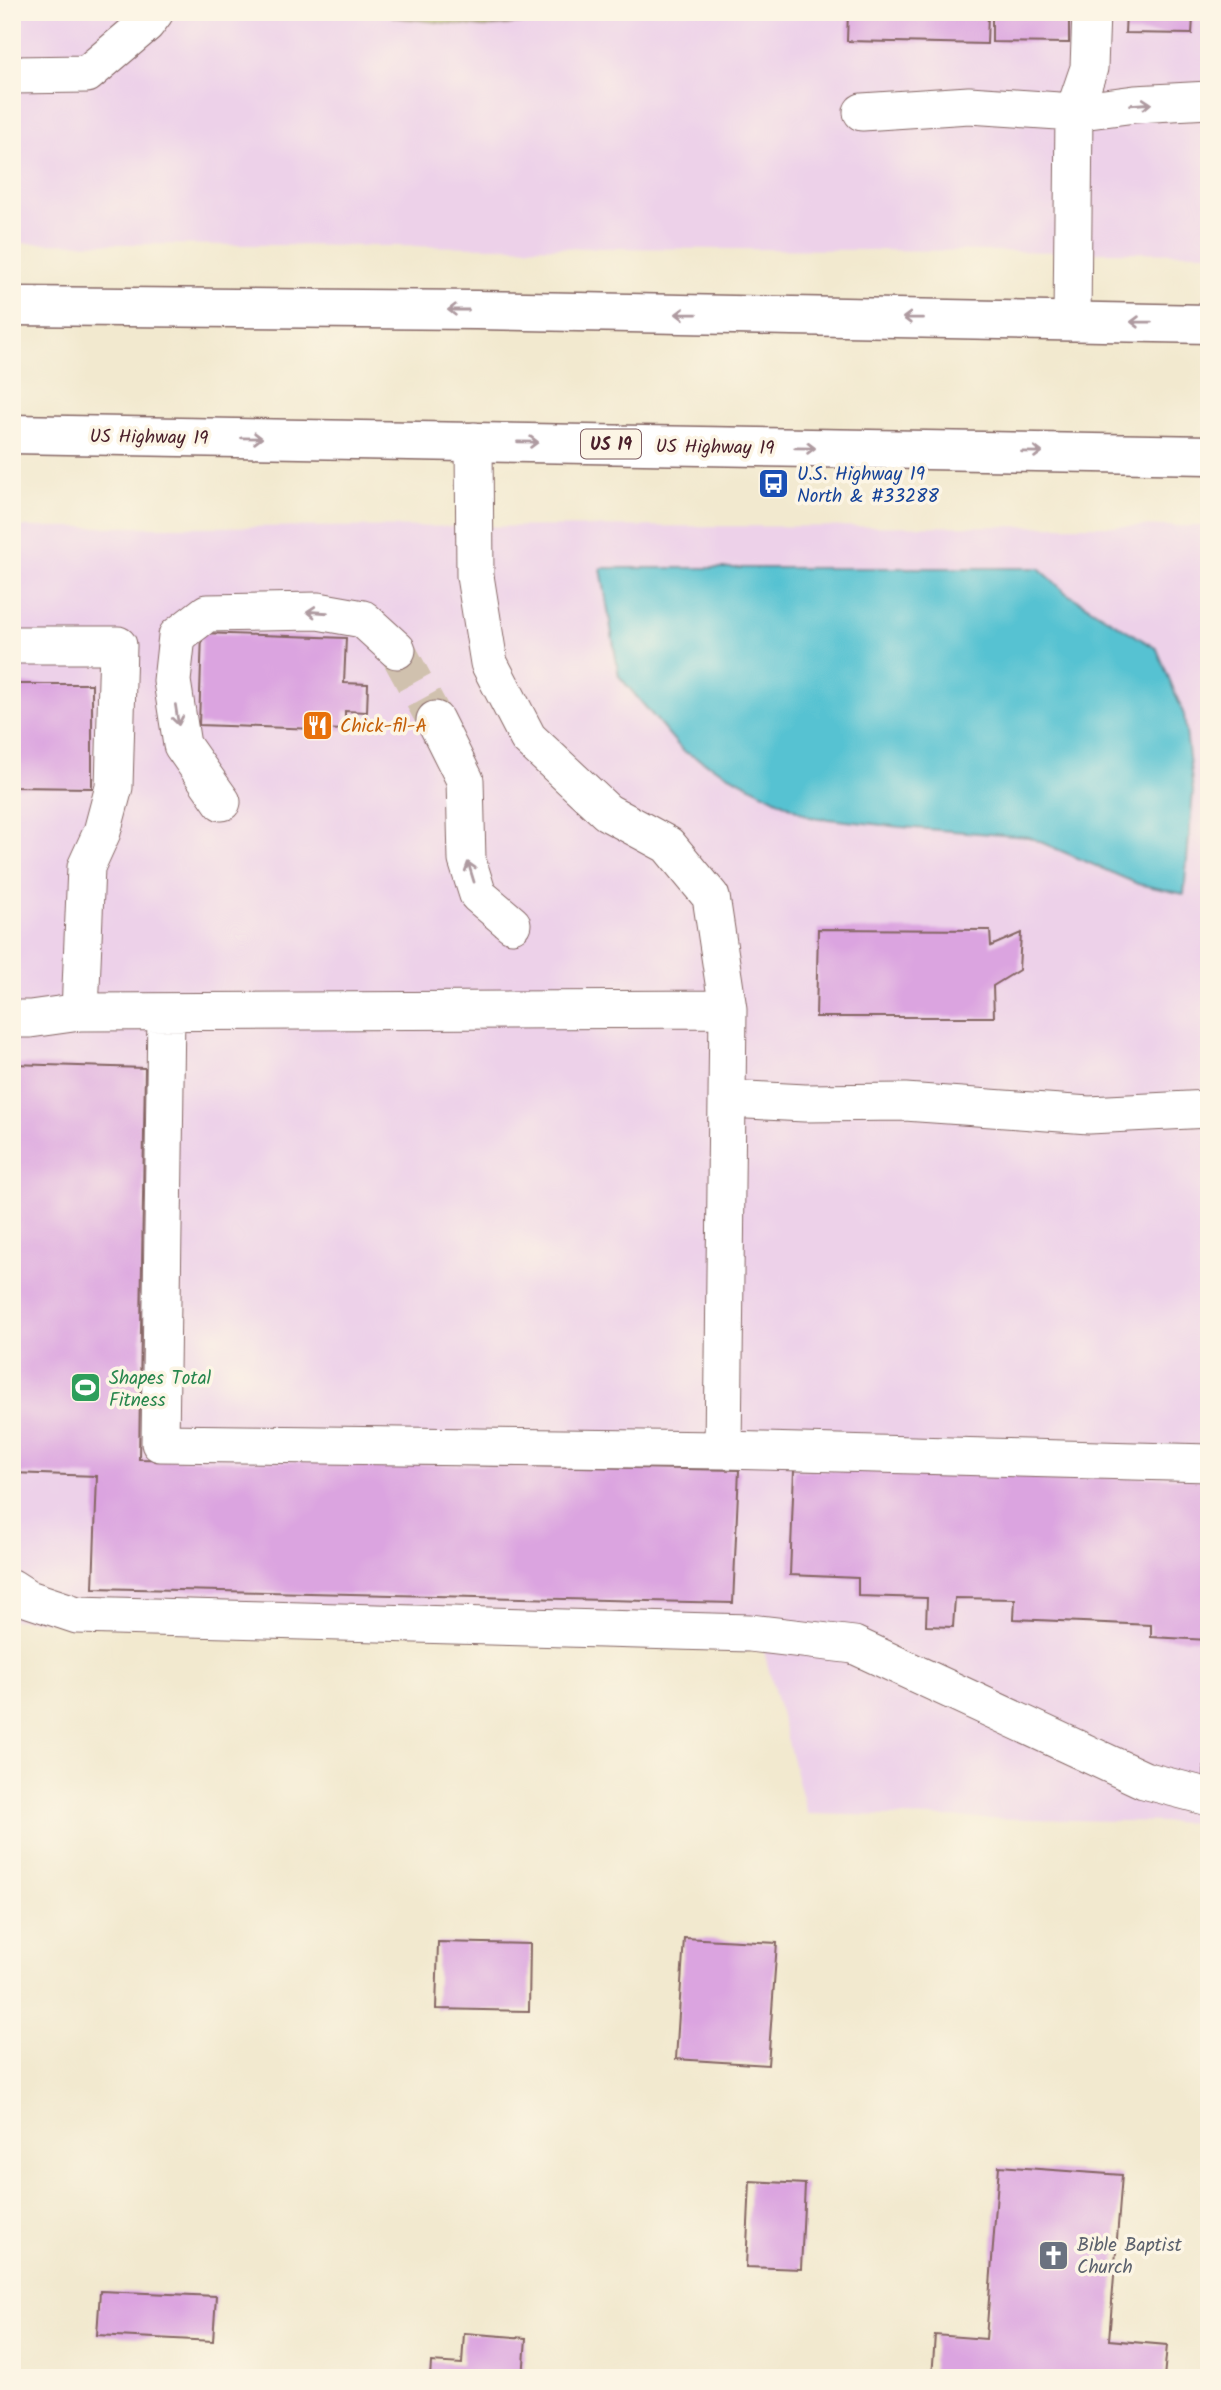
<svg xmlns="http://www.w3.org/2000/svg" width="1221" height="2390" viewBox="0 0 1221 2390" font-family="Kalam,sans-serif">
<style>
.built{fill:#edd1e9;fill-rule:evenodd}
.green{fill:#c1d477;stroke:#867a51;stroke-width:2}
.water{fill:#57c2d2;stroke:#50707e;stroke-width:2}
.building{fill:#dba4e0}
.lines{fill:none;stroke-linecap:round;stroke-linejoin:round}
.minor-tunnel{stroke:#d0c1ae;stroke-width:37;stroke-dasharray:37 18;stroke-linecap:butt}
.minor-casing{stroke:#856664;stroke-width:39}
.highway-casing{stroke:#856664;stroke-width:41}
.minor{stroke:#fff;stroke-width:37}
.highway{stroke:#fff;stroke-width:38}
.oneway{stroke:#ae9aa0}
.labels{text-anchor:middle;stroke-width:7;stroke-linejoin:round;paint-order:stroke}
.shield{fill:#fcf5e5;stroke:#7f5f63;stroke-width:2}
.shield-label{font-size:18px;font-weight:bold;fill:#4a1f2b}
.street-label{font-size:19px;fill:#4a1f2b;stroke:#fcf5e5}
.transit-label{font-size:19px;fill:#164399;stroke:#fcf5e5;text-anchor:start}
.food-label{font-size:19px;fill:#c56008;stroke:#fcf5e5;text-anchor:start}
.leisure-label{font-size:19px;fill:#27864d;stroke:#fcf5e5;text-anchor:start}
.worship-label{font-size:19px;fill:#5b616d;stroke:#fcf5e5;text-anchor:start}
</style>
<rect width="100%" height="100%" fill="#fcf5e5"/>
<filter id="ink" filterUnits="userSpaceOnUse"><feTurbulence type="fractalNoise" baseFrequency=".0143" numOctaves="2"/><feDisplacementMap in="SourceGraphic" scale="14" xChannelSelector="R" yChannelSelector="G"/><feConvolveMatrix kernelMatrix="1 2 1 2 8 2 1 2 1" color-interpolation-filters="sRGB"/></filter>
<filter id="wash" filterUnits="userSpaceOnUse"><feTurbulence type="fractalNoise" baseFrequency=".00686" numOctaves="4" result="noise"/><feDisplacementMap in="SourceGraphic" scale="28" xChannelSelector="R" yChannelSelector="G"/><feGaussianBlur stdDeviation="1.57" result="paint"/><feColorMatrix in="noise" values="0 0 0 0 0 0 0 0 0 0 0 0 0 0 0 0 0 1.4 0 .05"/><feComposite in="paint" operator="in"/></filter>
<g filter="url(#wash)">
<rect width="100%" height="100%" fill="#f2e9cf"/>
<!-- built -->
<path class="built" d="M12,12H393V17L567,18L574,12H1209V253L12,243Z
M1209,526V1823L807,1814L762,1644L12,1620V527ZM1039,568L1066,593L1157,650L1184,715L1183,894L1138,884L1029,837L901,827L810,817Z"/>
<!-- green -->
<path class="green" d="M393,12H574L567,18L484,27L393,17Z"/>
<!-- water -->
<path class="water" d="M601,568H1039L1066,593L1157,649L1184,715L1193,791L1184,894L1138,884L1029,837L901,827L810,817L683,751L619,676Z"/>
<g id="blocks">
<!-- building -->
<path class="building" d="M848,12H988L987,44L847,41Z
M992,12H1069V43L992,42Z
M1126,12H1209V17H1193L1192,34L1125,33Z
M202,633L346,638L344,683L368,684L367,712L345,711V730L199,725Z
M12,684H92V788L12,787Z
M818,929L990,930L991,946L1021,933L1019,970L993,986L994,1017H816Z
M12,1064L145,1068L139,1459L739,1470L733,1603L93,1588L97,1476L12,1473Z
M794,1470L1209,1479V1640L1151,1637V1625L1014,1619L1015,1599L955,1598L953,1627L926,1626L927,1598L858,1596V1578L790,1575Z
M1206,1668L1209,1669V1776H1204Z
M684,1938L777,1943L768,2065L676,2059Z
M438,1942L530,1944L529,2011L436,2009Z
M999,2166L1122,2175L1109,2340L1167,2345L1164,2378H932L935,2335L986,2339Z
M750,2181L805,2184L801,2269L746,2267Z
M100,2291L216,2296L213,2341L97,2335Z
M464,2333L526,2338L523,2378H430L431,2362L462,2364Z"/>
</g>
</g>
<g filter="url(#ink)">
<use href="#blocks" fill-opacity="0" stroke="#856664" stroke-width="2"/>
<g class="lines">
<!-- minor-tunnel -->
<path class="minor-tunnel" d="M397,650L435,720"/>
<defs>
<path id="minor" d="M12,75L87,74L146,24L155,12
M862,112L969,105L1074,112L1089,68L1091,12
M1072,321L1074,112L1135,104L1209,100
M474,441L475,576L489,663L528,738L607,812L668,845L711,897L728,1009L723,1450
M12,645H118L114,787L102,832L86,867L80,1012L728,1009
M435,720L465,780L467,860L478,895L512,924
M222,802L182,745L172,681L177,636L207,613L318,611L363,619L397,650
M166,1013L160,1443L723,1450L1209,1463
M12,1019H30L80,1012
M728,1099L805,1103L905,1102L1089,1115L1209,1109
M12,1588L29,1599L77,1615L750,1633L854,1645L1144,1780L1209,1797"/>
<path id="highway" d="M12,306L476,310L1209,324
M12,434L1209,455"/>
</defs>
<!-- minor casing -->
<use href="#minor" class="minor-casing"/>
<!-- highway casing -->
<use href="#highway" class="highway-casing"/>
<!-- minor -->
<use href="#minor" class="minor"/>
<!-- highway -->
<use href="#highway" class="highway"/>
</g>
<!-- one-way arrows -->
<defs><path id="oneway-shaft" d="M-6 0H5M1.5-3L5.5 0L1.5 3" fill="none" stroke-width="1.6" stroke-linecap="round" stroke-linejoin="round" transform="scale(1.75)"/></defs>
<g class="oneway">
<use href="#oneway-shaft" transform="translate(1141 104) rotate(-4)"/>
<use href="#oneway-shaft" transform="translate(458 310) rotate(-180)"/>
<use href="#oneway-shaft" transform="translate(686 314) rotate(-179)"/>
<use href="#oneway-shaft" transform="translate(913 318) rotate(-179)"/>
<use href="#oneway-shaft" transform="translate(1141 322) rotate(-179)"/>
<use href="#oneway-shaft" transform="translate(252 438) rotate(1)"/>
<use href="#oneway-shaft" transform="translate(528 442) rotate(1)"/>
<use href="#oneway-shaft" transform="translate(805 448) rotate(1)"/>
<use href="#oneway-shaft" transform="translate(1032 452) rotate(1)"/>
<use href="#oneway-shaft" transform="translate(317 612) rotate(-176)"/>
<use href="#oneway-shaft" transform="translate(177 715) rotate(81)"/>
<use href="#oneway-shaft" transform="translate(471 872) rotate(-107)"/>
</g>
</g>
<!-- icons -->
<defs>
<symbol id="bus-square" viewBox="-11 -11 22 22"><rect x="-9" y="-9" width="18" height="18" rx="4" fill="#1a4fb4" stroke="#fcf5e5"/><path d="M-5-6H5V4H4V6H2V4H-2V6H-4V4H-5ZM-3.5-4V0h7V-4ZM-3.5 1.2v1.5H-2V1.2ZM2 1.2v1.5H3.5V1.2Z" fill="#fff"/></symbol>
<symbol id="restaurant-square" viewBox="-11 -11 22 22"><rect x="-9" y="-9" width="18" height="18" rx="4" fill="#e8710a" stroke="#fcf5e5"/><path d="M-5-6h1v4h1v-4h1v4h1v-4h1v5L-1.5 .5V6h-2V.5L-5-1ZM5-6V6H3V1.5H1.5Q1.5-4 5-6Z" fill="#fff"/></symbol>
<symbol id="stadium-square" viewBox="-11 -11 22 22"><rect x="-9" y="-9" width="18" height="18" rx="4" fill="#2e9e5b" stroke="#fcf5e5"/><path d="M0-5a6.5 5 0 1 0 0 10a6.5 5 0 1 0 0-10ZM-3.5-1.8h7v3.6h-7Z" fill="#fff"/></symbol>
<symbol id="church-square" viewBox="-11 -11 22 22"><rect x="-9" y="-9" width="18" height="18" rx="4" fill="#6b7280" stroke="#fcf5e5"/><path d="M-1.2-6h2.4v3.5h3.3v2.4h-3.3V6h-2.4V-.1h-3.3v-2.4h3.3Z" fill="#fff"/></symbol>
</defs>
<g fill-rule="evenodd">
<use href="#bus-square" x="756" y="466" width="35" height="35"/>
<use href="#restaurant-square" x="300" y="708" width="35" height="35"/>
<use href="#stadium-square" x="68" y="1370" width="35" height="35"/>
<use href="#church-square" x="1036" y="2238" width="35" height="35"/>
</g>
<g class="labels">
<!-- shield labels -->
<rect class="shield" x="581" y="429.5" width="60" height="29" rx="5"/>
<g class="shield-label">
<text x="611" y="450">US 19</text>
</g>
<!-- street labels -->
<g class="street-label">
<text transform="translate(149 436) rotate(1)" y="7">US Highway 19</text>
<text transform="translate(715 446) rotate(1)" y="7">US Highway 19</text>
</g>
<!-- transit labels -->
<g class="transit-label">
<text x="797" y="480">U.S. Highway 19<tspan x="797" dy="22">North &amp; #33288</tspan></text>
</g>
<!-- food labels -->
<g class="food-label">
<text x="340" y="732">Chick-fil-A</text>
</g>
<!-- leisure labels -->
<g class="leisure-label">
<text x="109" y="1384">Shapes Total<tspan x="109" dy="22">Fitness</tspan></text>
</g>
<!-- worship labels -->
<g class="worship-label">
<text x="1077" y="2251">Bible Baptist<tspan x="1077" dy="22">Church</tspan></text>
</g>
</g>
<!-- margin -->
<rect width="1221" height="2390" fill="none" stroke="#fcf5e5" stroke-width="42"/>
</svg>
